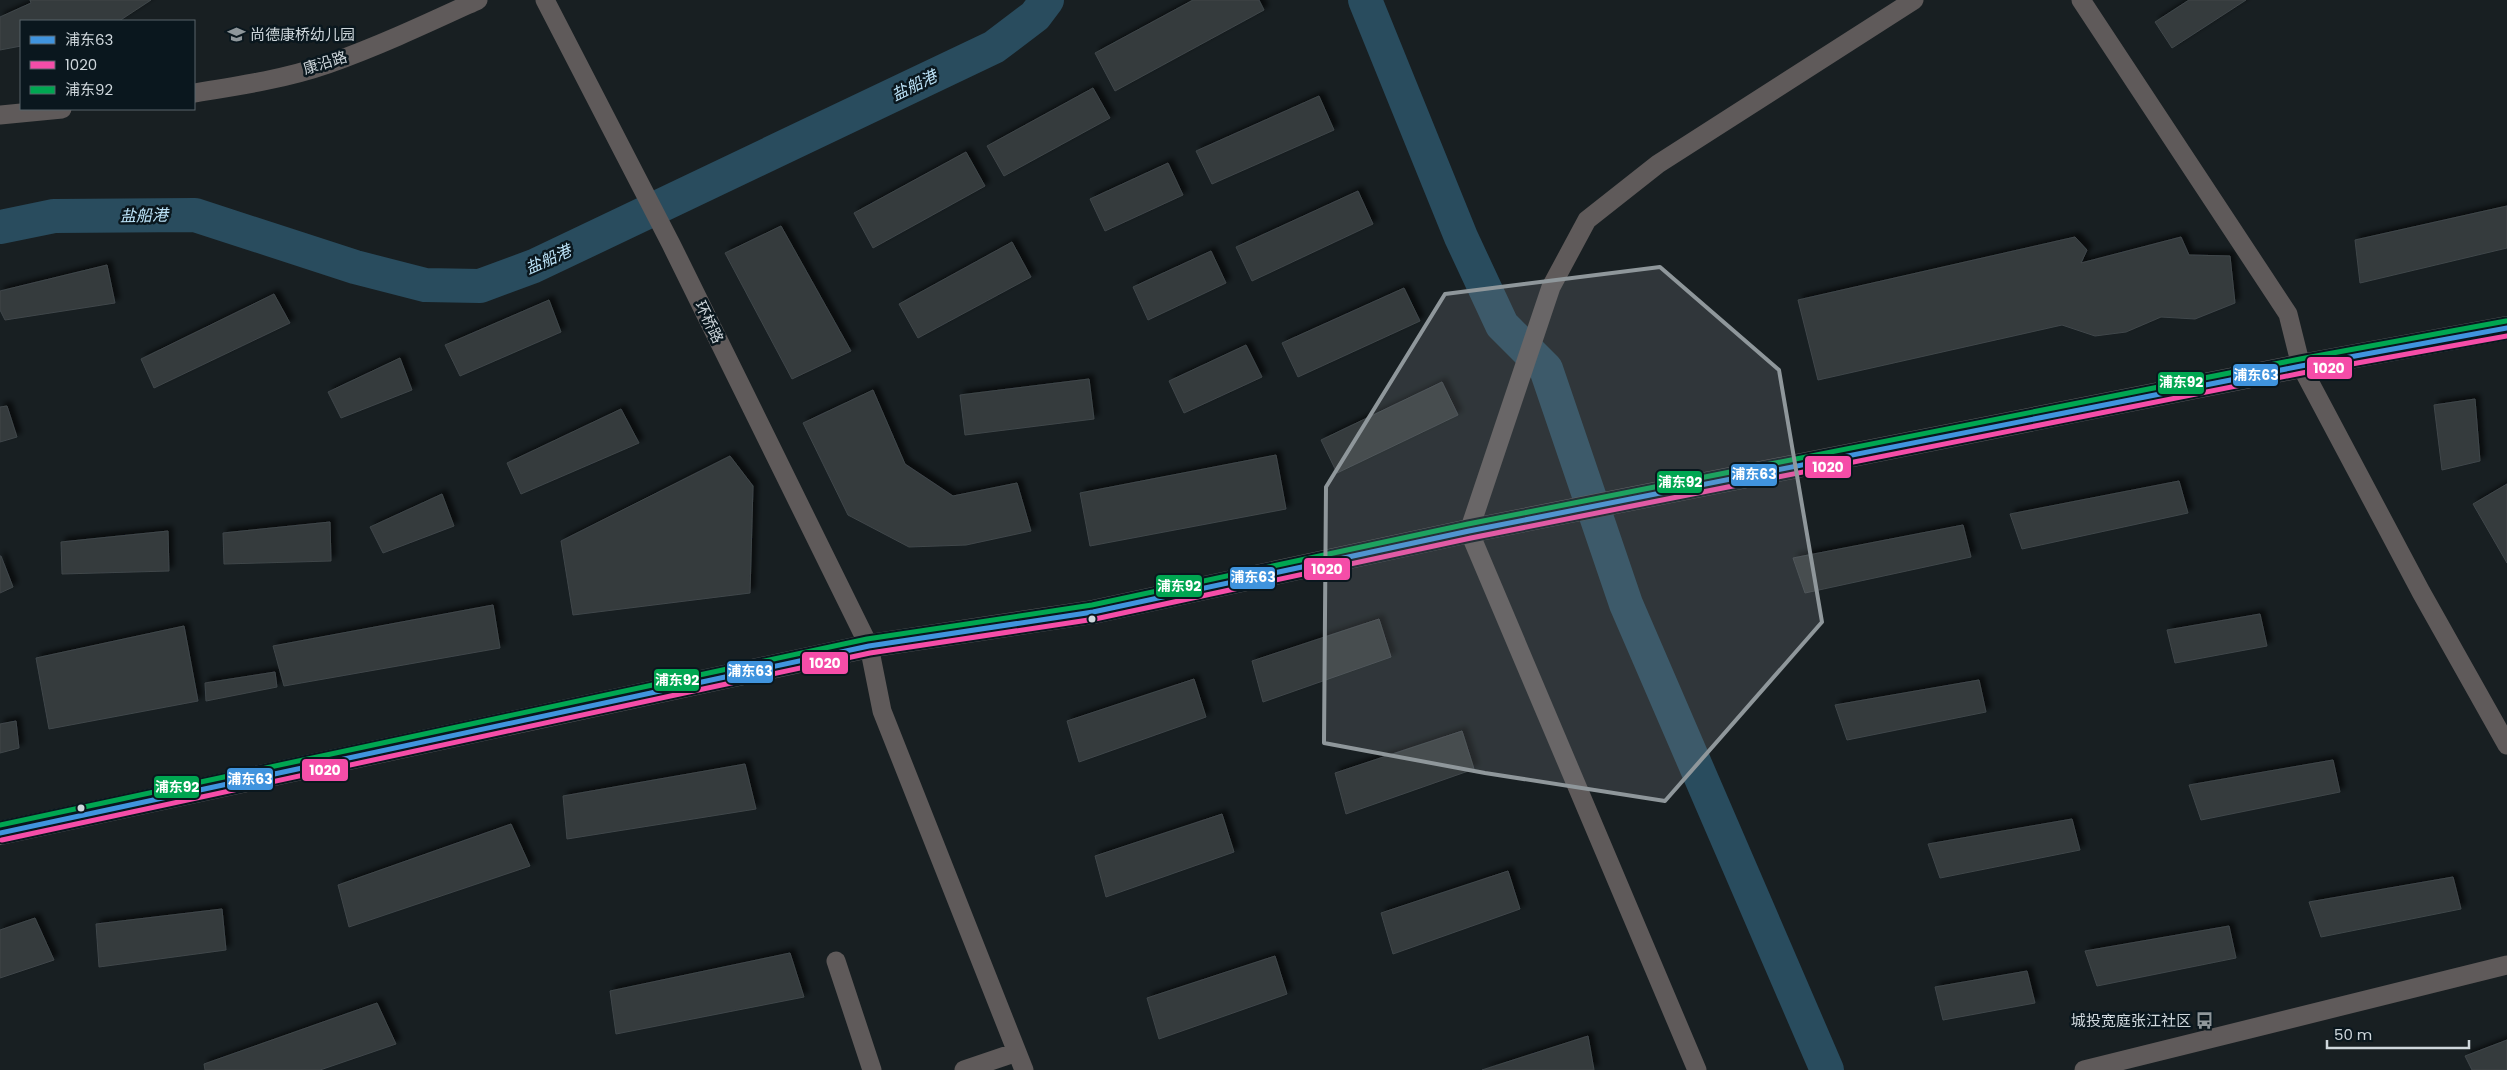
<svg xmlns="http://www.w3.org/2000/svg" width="2507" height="1070" viewBox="0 0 2507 1070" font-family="Poppins,'Noto Sans SC',sans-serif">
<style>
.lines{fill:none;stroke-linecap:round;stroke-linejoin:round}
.river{stroke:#294c5e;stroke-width:34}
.building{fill:#343a3d;stroke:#40474a;filter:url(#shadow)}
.minor{stroke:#5f5a5a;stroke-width:19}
.major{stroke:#5e5b5d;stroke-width:24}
.bus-1-casing{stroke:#0a171e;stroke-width:9}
.bus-2-casing{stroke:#0a171e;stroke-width:9}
.bus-3-casing{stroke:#0a171e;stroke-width:9}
.bus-1{stroke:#4094de;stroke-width:5}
.bus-2{stroke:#f54da8;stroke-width:5}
.bus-3{stroke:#00a651;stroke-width:5}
.marked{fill:#8f979b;fill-opacity:0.2;stroke:#8f979b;stroke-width:4;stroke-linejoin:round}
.bus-dot{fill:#cfd7dc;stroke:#0a171e;stroke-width:2}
.labels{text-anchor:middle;stroke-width:5;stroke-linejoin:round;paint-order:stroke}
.poi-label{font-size:15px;fill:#cfd7dc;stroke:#0a171e;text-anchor:start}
.street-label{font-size:15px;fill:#cfd7dc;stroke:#0a171e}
.water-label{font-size:16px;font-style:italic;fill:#bde4f9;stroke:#0a171e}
.line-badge{stroke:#0a171e;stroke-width:2}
.badge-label{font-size:14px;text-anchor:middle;font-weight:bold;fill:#fff}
</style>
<defs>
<filter id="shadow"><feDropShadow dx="4.5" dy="-4.5" stdDeviation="2.5" flood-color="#0009"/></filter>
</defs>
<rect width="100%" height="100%" fill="#181f22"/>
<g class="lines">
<!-- river -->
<path class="river" d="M1365,0L1461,237L1502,325L1546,369L1626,604L1827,1070
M0,227L54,216L195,215L355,267L425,285L480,286L534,266L994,47L1035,16L1047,0"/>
</g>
<!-- building -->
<path class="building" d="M30,0H151L119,21H21V46L0,50V17L31,3Z
M1193,0H1259L1264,10L1115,91L1095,53Z
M2189,0H2246L2172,48L2155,22Z
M1093,88L1110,118L1004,176L987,146Z
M1319,96L1334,130L1212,184L1196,151Z
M966,152L985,186L873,248L854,213Z
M1168,163L1183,195L1105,231L1090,199Z
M1358,191L1373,224L1252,281L1236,247Z
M2507,206V248L2360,283L2355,240Z
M781,226L851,351L792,379L725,253Z
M2075,237L2087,250L2081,263L2181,237L2189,255L2230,256L2235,303L2195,319L2161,317L2126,332L2095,336L2062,325L1818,380L1798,300Z
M1012,242L1031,277L918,338L899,304Z
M1211,251L1226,283L1148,320L1133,287Z
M107,265L115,303L5,320L0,310V291Z
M1404,288L1420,321L1298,377L1282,343Z
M274,294L290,323L154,388L141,359Z
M549,300L561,332L460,376L445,345Z
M1246,345L1262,377L1184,413L1169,381Z
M400,358L412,390L341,418L328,392Z
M1089,379L1094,419L965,435L960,395Z
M1442,382L1458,415L1337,473L1321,440Z
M873,390L905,464L953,496L1017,483L1031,531L966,545L909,547L848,515L803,423Z
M2475,399L2480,461L2442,470L2434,405Z
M7,406L17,437L0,442V407Z
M621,409L639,443L521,494L507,463Z
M1276,455L1286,509L1090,546L1080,493Z
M730,456L753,486L750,593L573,615L561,541Z
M2179,481L2188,513L2022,549L2010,514Z
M2507,484V563L2473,504Z
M442,494L454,526L383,553L370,527Z
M330,522L331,561L224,564L223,533Z
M1963,525L1971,557L1805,593L1793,558Z
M168,531L169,571L62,574L61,542Z
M1,556L13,587L0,593V556Z
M493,605L500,648L284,686L273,646Z
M2260,614L2267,646L2175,663L2167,630Z
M1379,619L1391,657L1263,702L1252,661Z
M184,626L198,701L49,729L36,658Z
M275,672L277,687L206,701L205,683Z
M1194,679L1206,717L1079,762L1067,721Z
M1979,680L1986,712L1847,740L1835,705Z
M16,721L19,748L0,753V724Z
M1462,731L1474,769L1346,814L1335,773Z
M2333,760L2340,792L2201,820L2189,785Z
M745,764L756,809L567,839L563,796Z
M1222,814L1234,852L1106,897L1095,856Z
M2072,819L2080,850L1940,878L1928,844Z
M511,824L530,866L349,927L338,885Z
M1508,871L1520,909L1393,954L1381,913Z
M2453,877L2461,909L2321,937L2309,902Z
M222,909L226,950L99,967L96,924Z
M35,918L54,960L0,978V930Z
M2229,926L2236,958L2097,986L2085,951Z
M790,953L804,997L616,1034L610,991Z
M1275,956L1287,994L1159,1039L1147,998Z
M2027,971L2035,1003L1943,1020L1935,987Z
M377,1003L396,1044L320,1070H205L204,1064Z
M1588,1036L1594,1070H1482Z
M2507,1040V1070H2472L2465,1056Z"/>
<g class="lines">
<!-- minor -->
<path class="minor" d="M545,0L671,244L869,646L882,711L1024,1070
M2081,0L2288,314L2301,366L2421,592L2507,745
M194,93C238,86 285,79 328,64C379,46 428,23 478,0
M0,115L62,109
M836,961L872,1070
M964,1070L1017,1052
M1697,1070L1469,531L1551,287L1587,220L1658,164L1914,0
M2084,1070L2507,965"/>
<!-- major -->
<path class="major" d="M0,833L869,646L1093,612L1469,531L2301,366L2507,328"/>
<defs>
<path id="bus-1" d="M0,833L869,646L1093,612L1469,531L2301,366L2507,328"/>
<path id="bus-2" d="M2,840L870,653L1095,619L1471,538L2302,373L2507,336"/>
<path id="bus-3" d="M0,825L867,639L1092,605L1468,524L2300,359L2506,321"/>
</defs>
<!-- bus-1 casing -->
<use href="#bus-1" class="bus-1-casing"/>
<!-- bus-2 casing -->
<use href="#bus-2" class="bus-2-casing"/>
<!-- bus-3 casing -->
<use href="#bus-3" class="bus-3-casing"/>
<!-- bus-1 -->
<use href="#bus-1" class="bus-1"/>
<!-- bus-2 -->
<use href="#bus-2" class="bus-2"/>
<!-- bus-3 -->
<use href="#bus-3" class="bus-3"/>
</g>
<!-- marked area -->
<path class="marked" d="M1660,267L1779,370L1822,622L1665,801L1485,773L1324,743L1326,487L1445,294Z"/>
<!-- icons -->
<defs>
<symbol id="school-bare" viewBox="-9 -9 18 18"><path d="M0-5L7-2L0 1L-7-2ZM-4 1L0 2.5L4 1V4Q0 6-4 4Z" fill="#8f979b" stroke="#0a171e" stroke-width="2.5" paint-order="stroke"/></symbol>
<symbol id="bus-bare" viewBox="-9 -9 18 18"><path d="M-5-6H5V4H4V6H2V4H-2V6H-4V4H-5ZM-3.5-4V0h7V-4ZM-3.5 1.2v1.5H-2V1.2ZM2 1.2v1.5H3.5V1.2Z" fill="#8f979b" stroke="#0a171e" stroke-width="2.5" paint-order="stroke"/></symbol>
</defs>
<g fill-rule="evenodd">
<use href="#school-bare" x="224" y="22" width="25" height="25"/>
<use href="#bus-bare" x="2192" y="1008" width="25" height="25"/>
</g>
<!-- markers -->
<g class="bus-dot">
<circle cx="1092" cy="619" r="4.5"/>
<circle cx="81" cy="808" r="4.5"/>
</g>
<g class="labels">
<!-- poi labels -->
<g class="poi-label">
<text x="250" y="40">尚德康桥幼儿园</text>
<text x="2191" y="1026" text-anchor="end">城投宽庭张江社区</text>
</g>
<!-- street labels -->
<g class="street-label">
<text transform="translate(325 63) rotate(-17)" y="5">康沿路</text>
<text transform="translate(709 322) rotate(64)" y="5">环桥路</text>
</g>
<!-- water labels -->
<g class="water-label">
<text transform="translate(914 85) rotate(-26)" y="6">盐船港</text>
<text transform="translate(144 215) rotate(-1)" y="6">盐船港</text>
<text transform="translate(548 259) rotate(-24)" y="6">盐船港</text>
</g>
</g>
<g class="line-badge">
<rect x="2306" y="356" width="47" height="24" rx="5" fill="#f54da8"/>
<rect x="2232" y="363" width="47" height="24" rx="5" fill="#4094de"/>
<rect x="2157" y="371" width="48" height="24" rx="5" fill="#00a651"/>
<rect x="1804" y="455" width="48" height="24" rx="5" fill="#f54da8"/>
<rect x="1730" y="463" width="48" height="24" rx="5" fill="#4094de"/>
<rect x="1656" y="470" width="47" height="24" rx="5" fill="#00a651"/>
<rect x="1303" y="557" width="48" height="24" rx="5" fill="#f54da8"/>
<rect x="1229" y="566" width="47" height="24" rx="5" fill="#4094de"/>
<rect x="1155" y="574" width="48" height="24" rx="5" fill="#00a651"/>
<rect x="801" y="651" width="48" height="24" rx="5" fill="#f54da8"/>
<rect x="726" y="660" width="48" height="24" rx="5" fill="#4094de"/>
<rect x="653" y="668" width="47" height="24" rx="5" fill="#00a651"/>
<rect x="301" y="758" width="48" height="24" rx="5" fill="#f54da8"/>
<rect x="226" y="767" width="48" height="24" rx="5" fill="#4094de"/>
<rect x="153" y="775" width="47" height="24" rx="5" fill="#00a651"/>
</g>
<g class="badge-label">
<text x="2329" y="373">1020</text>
<text x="2256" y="380">浦东63</text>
<text x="2181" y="387">浦东92</text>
<text x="1828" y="472">1020</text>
<text x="1754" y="479">浦东63</text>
<text x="1680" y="487">浦东92</text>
<text x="1327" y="574">1020</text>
<text x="1253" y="582">浦东63</text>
<text x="1179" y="591">浦东92</text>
<text x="825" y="668">1020</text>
<text x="750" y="676">浦东63</text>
<text x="677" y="685">浦东92</text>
<text x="325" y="775">1020</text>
<text x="250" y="784">浦东63</text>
<text x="177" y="792">浦东92</text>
</g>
<!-- legend -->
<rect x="20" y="20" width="175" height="90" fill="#0a171e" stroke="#59646a"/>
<rect x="30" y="36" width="25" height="8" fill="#4094de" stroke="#59646a"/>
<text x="65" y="45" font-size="15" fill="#cfd7dc">浦东63</text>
<rect x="30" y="61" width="25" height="8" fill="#f54da8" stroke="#59646a"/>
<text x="65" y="70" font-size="15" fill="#cfd7dc">1020</text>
<rect x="30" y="86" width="25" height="8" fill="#00a651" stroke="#59646a"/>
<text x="65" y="95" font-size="15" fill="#cfd7dc">浦东92</text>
<!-- scale -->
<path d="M2327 1040v8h142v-8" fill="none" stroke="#cfd7dc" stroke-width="2.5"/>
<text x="2334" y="1040" font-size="15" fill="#cfd7dc" stroke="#0a171e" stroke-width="4" paint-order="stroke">50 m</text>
</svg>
